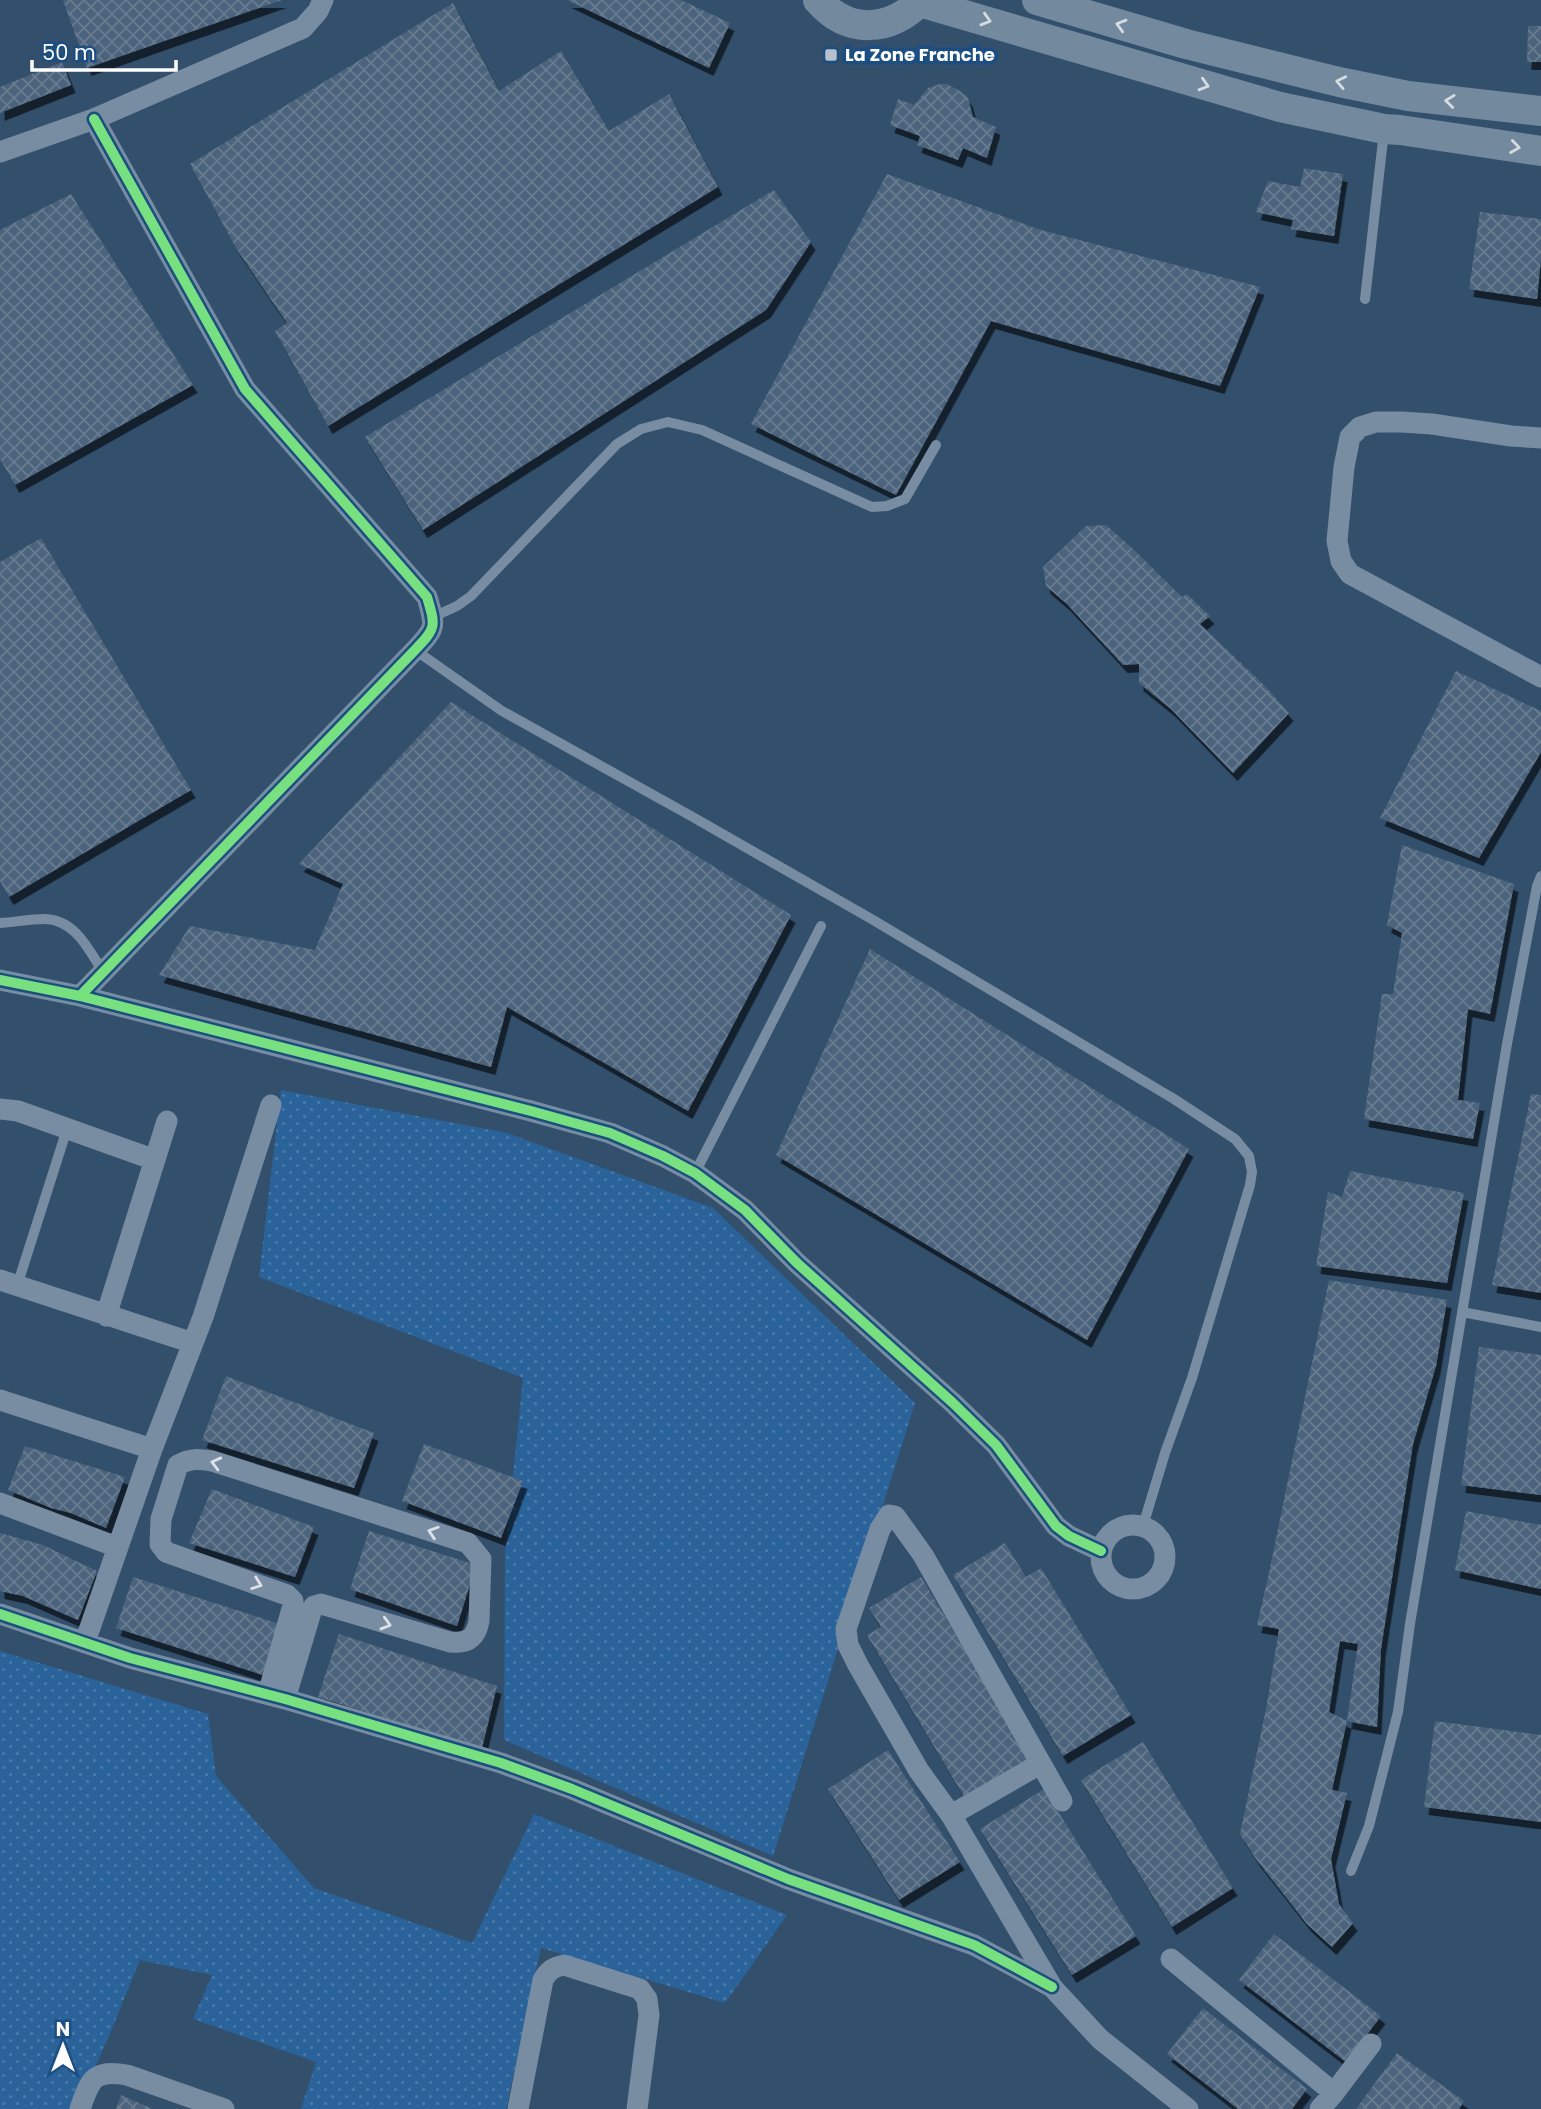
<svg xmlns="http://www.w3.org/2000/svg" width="1541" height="2109" viewBox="0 0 1541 2109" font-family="Poppins,sans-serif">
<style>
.grass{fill:url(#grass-dots)}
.building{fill:url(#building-cross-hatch);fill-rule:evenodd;filter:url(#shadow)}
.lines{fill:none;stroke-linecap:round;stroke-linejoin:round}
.lane{stroke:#788ca2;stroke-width:10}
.street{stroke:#788ca2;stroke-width:21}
.secondary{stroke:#73899e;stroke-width:30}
.cycleway-casing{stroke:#1a4e84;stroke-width:15}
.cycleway{stroke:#77e17e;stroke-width:10}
.oneway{stroke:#d5dce2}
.oneway2{stroke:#dde2e8}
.poi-dot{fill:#b7c1cc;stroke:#1a4e84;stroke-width:2.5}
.labels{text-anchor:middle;stroke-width:7;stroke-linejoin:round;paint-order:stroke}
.poi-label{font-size:18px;font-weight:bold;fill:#fff;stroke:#1a4e84;text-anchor:start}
</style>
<defs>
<pattern id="grass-dots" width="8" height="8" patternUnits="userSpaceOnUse" patternTransform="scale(1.75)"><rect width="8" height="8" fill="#2a639a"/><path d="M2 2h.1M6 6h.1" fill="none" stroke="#4a7aa9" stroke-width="1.8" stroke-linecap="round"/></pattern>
<pattern id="building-cross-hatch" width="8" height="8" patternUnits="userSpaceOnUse" patternTransform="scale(1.75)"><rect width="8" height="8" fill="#4c647b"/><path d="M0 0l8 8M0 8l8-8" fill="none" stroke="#677b8f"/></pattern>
<filter id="shadow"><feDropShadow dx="4.5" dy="8" stdDeviation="0" flood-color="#0009"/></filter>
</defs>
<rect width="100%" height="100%" fill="#324f6c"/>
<!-- grass -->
<path class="grass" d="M281,1090L507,1133L713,1208L915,1403L773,1856L504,1740L505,1553L523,1378L259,1277Z
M0,1651L208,1714L216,1776L314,1888L472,1943L534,1814L787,1915L725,2003L541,1948L506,2109H301L316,2062L193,2019L212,1975L140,1960L109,2036L76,2109H0Z"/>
<!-- building -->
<path class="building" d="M63,0H282L87,68Z
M567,0H681L730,23L709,68Z
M453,3L499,91L561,51L609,131L669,94L718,187L328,426L275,331L287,323L236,248L190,164Z
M1528,26H1541V62H1527Z
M62,62L71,85L0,113V87Z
M940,84H947L960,91L968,98L973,117L996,127L987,158L963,148L958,160L917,145L920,136L890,125L898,99L914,105L928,88Z
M1304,168L1343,174L1334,236L1291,229L1293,220L1256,212L1268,181L1300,187Z
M887,174L1041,230L1260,287L1220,386L991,321L896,495L751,424Z
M774,190L811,242L766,310L423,530L365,437Z
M71,194L193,385L15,485L0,459V230Z
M1480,212L1541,219V259L1537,299L1469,289Z
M1106,525L1131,547L1182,597L1187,594L1210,616L1200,624L1264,685L1289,713L1233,773L1171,709L1139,683V664L1123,665L1067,604L1046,586L1043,567L1086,526Z
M41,538L191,790L9,897L0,881V562Z
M1456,671L1541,711V752L1479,858L1380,818Z
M451,702L791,915L688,1111L507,1007L491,1067L159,975L190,926L315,950L343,884L299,864Z
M1402,845L1514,884L1490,1014L1468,1009L1458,1100L1480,1103L1473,1139L1364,1119L1382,994H1393L1402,933L1387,925Z
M870,949L1189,1149L1087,1340L776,1155Z
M1531,1094L1541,1095V1293L1492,1285Z
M1350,1171L1464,1193L1447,1283L1316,1266L1328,1192L1342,1197Z
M1329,1280L1447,1300L1436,1366L1413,1444L1381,1649L1377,1727L1347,1721L1332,1790L1347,1793L1331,1859L1339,1904L1353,1923L1332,1947L1307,1924L1256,1859L1240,1834L1267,1704L1279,1629L1257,1625L1269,1573ZM1340,1641L1358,1644L1347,1721L1329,1712Z
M1479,1347L1541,1355V1495L1461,1485Z
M226,1376L374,1433L354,1488L202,1440Z
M424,1444L523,1481L501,1538L402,1501Z
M25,1446L125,1477L106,1528L71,1513L51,1508L8,1490Z
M212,1489L314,1527L295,1577L189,1543Z
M1466,1511L1541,1525V1589L1455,1570Z
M369,1531L476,1565L457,1626L350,1589Z
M0,1533L43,1545L97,1571L78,1620L23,1596L0,1591Z
M1005,1543L1026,1577L1041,1568L1131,1715L1063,1756L953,1575Z
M133,1577L280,1624L269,1677L116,1628Z
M921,1577L1031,1759L965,1798L867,1635L881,1627L869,1608Z
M339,1634L497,1686L482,1748L318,1697Z
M1435,1721L1541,1735V1822L1424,1807Z
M1143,1742L1233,1888L1172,1927L1081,1780Z
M888,1750L960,1862L899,1900L828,1789Z
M1044,1789L1136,1936L1072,1975L980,1829Z
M1274,1934L1381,2016L1346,2062L1239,1980Z
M1203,2008L1307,2089L1292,2109H1238L1167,2054Z
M1397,2053L1464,2101L1459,2109H1356Z
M121,2095L153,2109H116Z"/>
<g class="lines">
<!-- lane -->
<path class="lane" d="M1365,299L1384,131
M433,617L457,606L471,596L617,444L641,429L668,422L702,430L872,507L887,506L905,499L936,445
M415,650L502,711L691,816L868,917L1174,1099L1235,1139L1249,1156L1252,1172L1250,1185L1192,1378L1165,1453L1143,1526
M0,923C15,922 30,919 44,919C75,919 89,950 103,972
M695,1173L821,926
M17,1286L67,1129
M1462,1312L1541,1327
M1351,1871L1369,1826L1398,1712L1410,1624L1507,1044L1537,886L1541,876"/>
<!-- street -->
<path class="street" d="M0,152L94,119L303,28L318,11L323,0
M1541,438L1511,436L1432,424L1402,422H1376L1360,427L1350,437L1344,467L1337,541L1341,561L1350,574L1541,677
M0,980L80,996L531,1111L610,1133L663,1156L695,1173L745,1210L797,1263L953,1403L996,1445L1056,1526L1069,1536L1101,1551
M80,996L415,650C436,628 436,627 427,597L245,389L94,119
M0,1109L18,1111L155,1160
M0,1280L193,1343
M106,1316L167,1121
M0,1400L152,1449
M0,1503L117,1547
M1101 1557a32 32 0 1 1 64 0a32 32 0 1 1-64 0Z
M0,1614L130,1658L285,1699L501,1763L572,1789L788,1879L974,1945L1052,1987
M85,1642L152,1449L203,1317L271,1105
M268,1694L293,1605V1601L287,1595L166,1552L160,1544L161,1519L178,1465C190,1458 199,1459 212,1461L468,1543L481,1559L479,1621C476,1638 467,1644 450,1642L321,1604L314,1606L311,1612L285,1699
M1062,1801L923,1555L895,1516L889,1515L880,1529L846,1629L848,1645L858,1665L919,1771L951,1815L1052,1987L1100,2039L1188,2109
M951,1815L1040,1764
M1171,1959L1334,2093
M80,2109C90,2080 93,2069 127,2075L224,2109
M518,2109L543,1980C548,1971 553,1967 564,1965L640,1989L647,1999L649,2015L637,2109
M1320,2109L1334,2093L1371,2044"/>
<!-- secondary -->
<path class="secondary" d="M818,0C848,35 891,32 921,0
M1037,0L1186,44L1339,82L1408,96L1541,111
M920,2L1280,107L1384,129L1400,130L1541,151"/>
<defs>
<path id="cycleway" d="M0,980L80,996L531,1111L610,1133L663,1156L695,1173L745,1210L797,1263L953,1403L996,1445L1056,1526L1069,1536L1101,1551
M80,996L415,650C436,628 436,627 427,597L245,389L94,119
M0,1614L130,1658L285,1699L501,1763L572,1789L788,1879L974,1945L1052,1987"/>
</defs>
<!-- cycleway casing -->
<use href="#cycleway" class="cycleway-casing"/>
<!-- cycleway -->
<use href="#cycleway" class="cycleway"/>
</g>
<!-- one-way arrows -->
<defs><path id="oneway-chevron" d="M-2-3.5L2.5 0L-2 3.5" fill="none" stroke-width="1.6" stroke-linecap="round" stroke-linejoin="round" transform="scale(1.75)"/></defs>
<g class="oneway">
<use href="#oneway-chevron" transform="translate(986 20) rotate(17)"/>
<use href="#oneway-chevron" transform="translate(1121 25) rotate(-164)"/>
<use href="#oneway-chevron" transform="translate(1341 82) rotate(-168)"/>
<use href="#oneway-chevron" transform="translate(1204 85) rotate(17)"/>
<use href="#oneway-chevron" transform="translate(1450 101) rotate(-173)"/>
<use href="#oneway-chevron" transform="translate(1515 147) rotate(8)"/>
</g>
<g class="oneway2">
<use href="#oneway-chevron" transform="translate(216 1463) rotate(-166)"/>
<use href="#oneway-chevron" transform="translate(433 1532) rotate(-162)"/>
<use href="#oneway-chevron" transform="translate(257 1584) rotate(20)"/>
<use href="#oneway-chevron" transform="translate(386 1624) rotate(16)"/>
</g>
<!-- markers -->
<rect class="poi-dot" x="824" y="48" width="14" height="14" rx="3.5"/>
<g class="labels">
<!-- poi labels -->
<g class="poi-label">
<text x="845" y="61">La Zone Franche</text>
</g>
</g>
<!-- north arrow -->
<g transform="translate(63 2046)" stroke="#1a4e84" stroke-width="5" paint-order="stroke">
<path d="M0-5L12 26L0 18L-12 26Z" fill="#ffffff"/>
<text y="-10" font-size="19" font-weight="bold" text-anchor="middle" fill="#ffffff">N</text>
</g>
<!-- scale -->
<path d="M32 60v10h144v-10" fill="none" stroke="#ffffff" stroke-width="3.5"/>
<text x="42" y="60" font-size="21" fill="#ffffff" stroke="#1a4e84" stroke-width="5" paint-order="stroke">50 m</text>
</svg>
